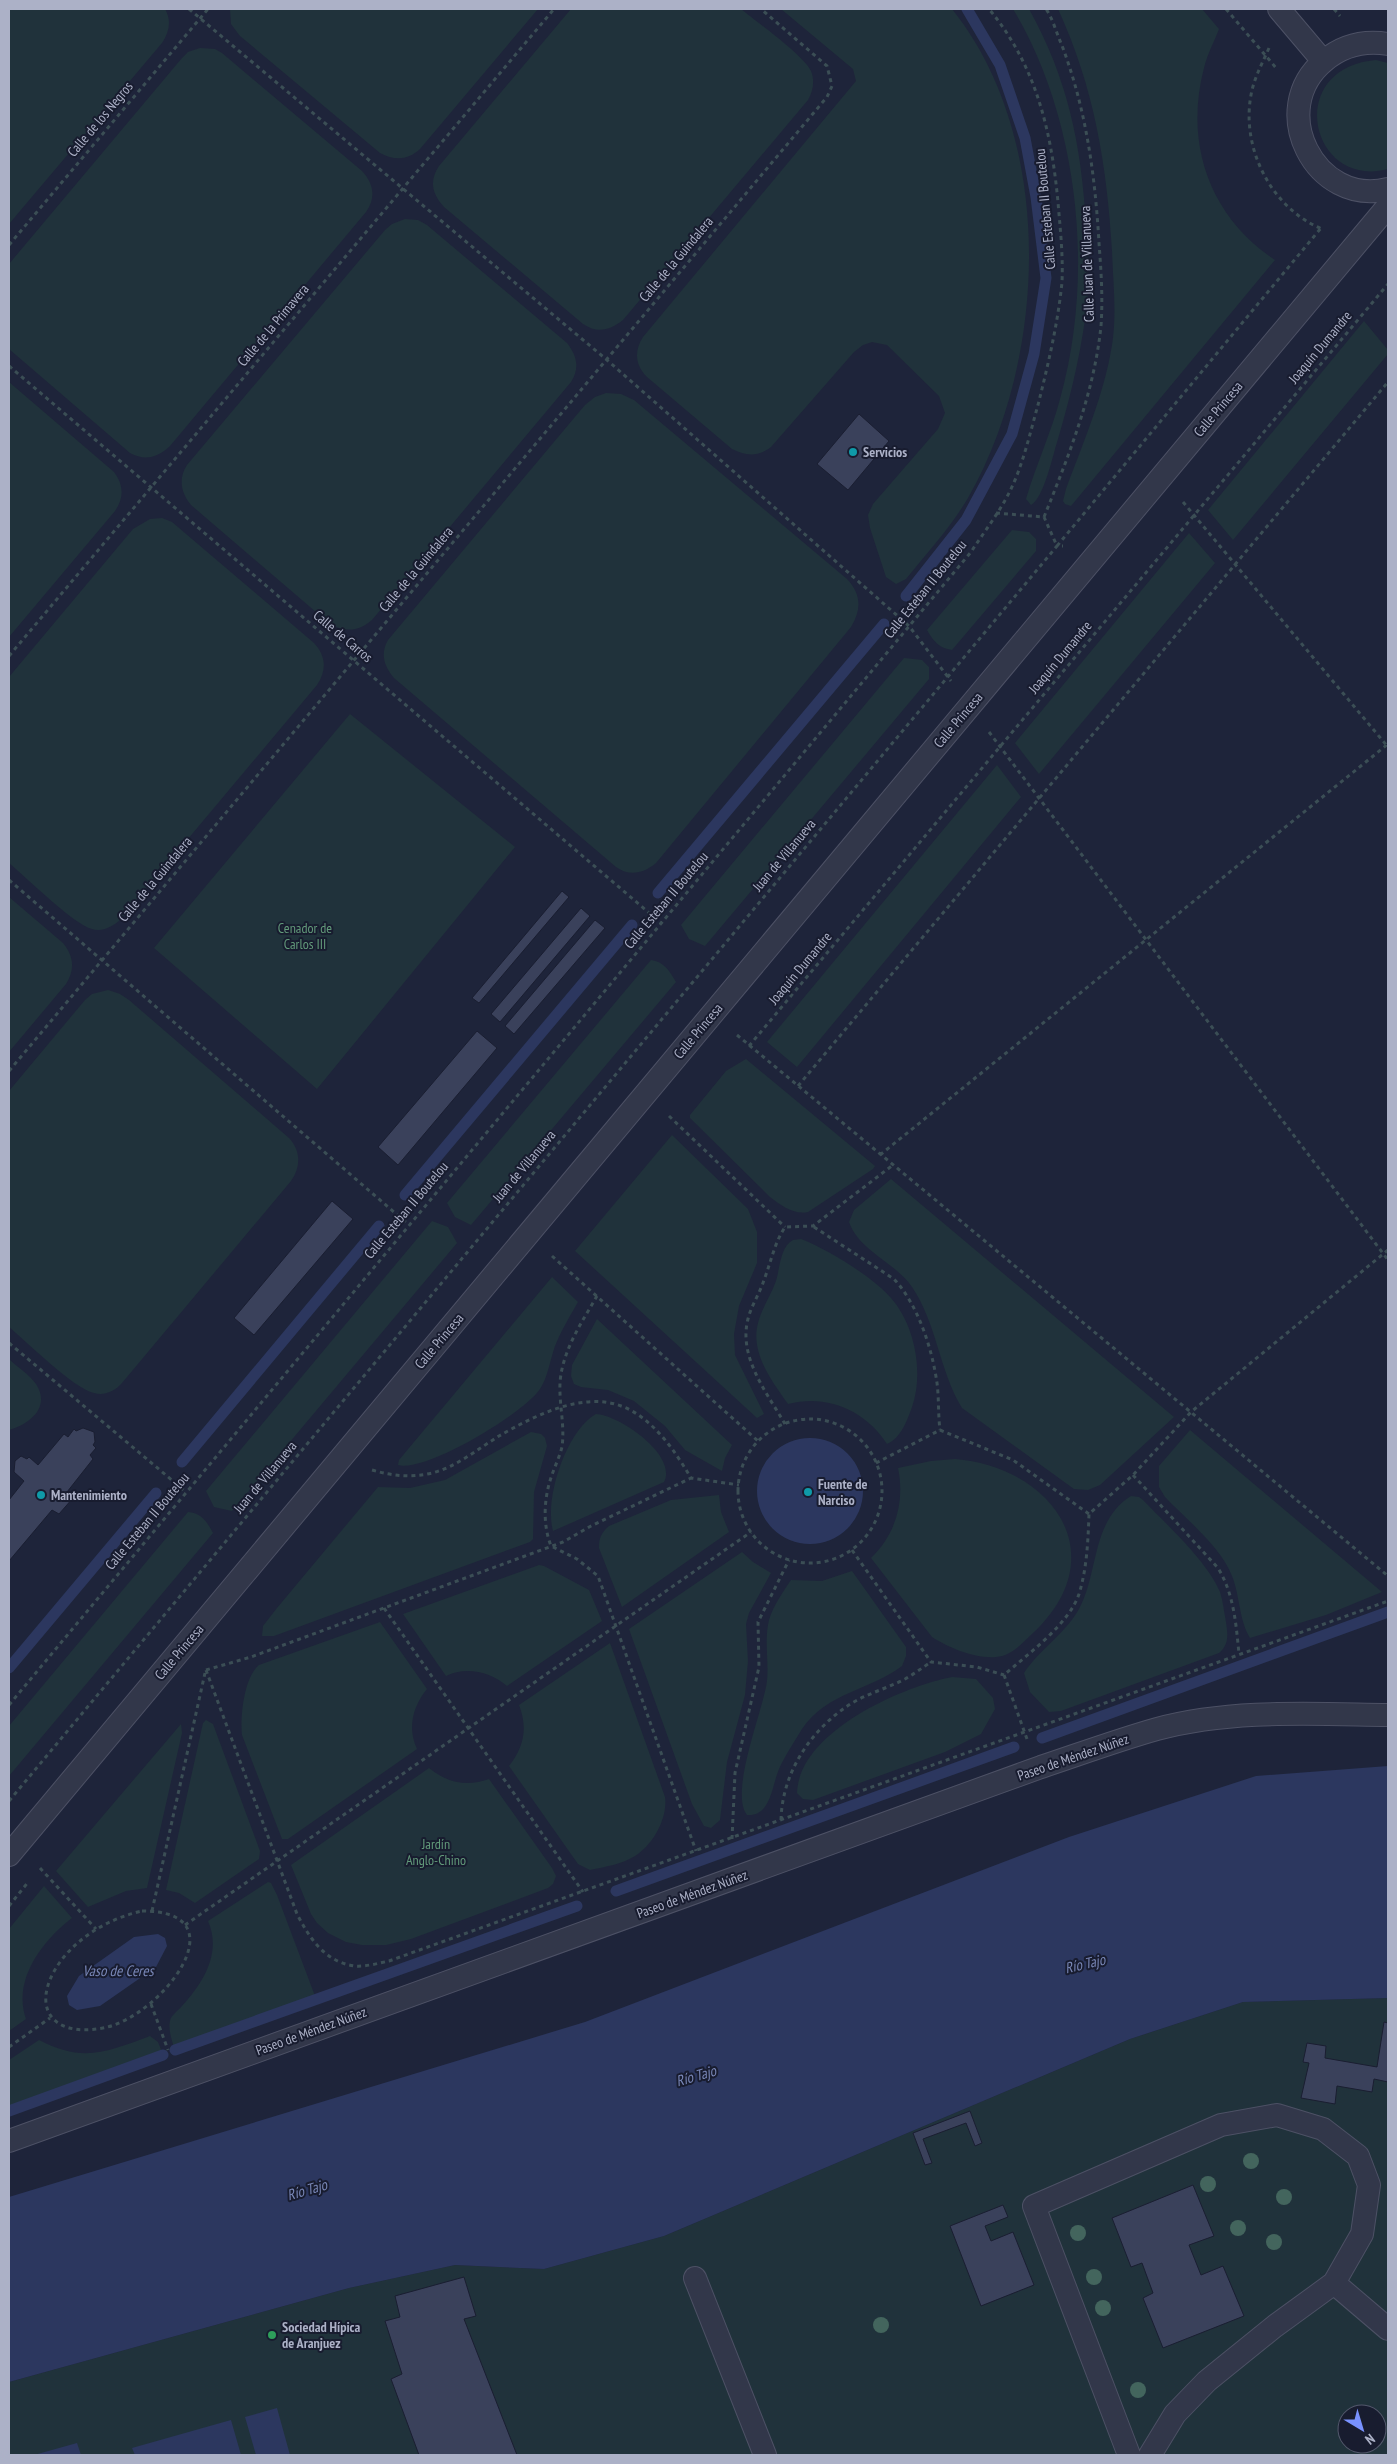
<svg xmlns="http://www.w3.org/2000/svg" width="1397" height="2464" viewBox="0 0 1397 2464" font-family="'PT Sans Narrow',sans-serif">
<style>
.green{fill:#20323b;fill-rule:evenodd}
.water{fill:#2c375f}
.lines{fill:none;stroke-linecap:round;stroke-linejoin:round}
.stream{stroke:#2c375f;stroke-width:11}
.building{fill:#3a415b;stroke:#1a1e31}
.service-casing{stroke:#4d5165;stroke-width:24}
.path{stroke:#3b4e55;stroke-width:3;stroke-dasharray:4 4;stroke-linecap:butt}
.service{stroke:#32374a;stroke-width:22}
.tree{fill:#43655d}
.culture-dot{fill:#0f9aa8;stroke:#181c2f;stroke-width:2}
.leisure-dot{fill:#2e9e5b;stroke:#181c2f;stroke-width:2}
.labels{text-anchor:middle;stroke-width:4;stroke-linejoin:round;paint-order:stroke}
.street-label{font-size:14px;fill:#acb1c7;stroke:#181c2f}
.poi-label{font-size:14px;font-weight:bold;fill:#acb1c7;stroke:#181c2f;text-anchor:start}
.park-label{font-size:14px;fill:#629a7a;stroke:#181c2f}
.water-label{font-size:15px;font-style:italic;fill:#7987b7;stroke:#181c2f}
</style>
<rect width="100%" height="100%" fill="#1e243a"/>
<!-- green -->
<path class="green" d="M9,9H165C172,21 169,32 162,43L9,224Z
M230,9H538L420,149C408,160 395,161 380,153L240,36L231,24Z
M571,9H741C757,22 803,55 811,71C815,81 813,91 808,100L623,320C610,330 598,334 583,324L444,207C432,194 429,181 439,166Z
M781,9H952C1056,138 1048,359 968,498C951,527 927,553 906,579L896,584L886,577L870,528L868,515L873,504L938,429L945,413L939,396L887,345L872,342L863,345L854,352L771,447C758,457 746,456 732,449L647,377C635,365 634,351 643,337L856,81L853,69Z
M1013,9H1029C1068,79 1081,144 1086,223C1087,247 1090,271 1088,295C1083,344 1072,392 1058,439C1053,454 1044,498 1031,505L1026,499C1036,465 1051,433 1060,399C1095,275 1079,119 1013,9Z
M1058,9H1202L1219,29C1214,42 1207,55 1204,68C1184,144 1210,217 1275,260L1071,506L1065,504L1063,501L1066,489C1083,443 1104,395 1112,345C1117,314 1113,282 1112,251C1107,165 1094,87 1058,9Z
M200,48L215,49L222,53L362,171C374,184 376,198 366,212L170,446C157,458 145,461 130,453L9,349V264L182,58L188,52Z
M1376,60L1388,63V169C1310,190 1283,68 1376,60Z
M405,219L418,220L427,225L567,343C577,356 580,368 571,382L372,620C358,632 346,632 330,624L191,505C181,493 178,479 187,465L385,230L392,224Z
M1364,321L1388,350V354L1233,540L1208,510Z
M9,382L114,472C124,485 124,498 115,511L9,637Z
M606,393L621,394L634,400L847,579C861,594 862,609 851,627L656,863C644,873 630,877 616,867L394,678C384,666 380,654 388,640L585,405L595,397Z
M162,518L172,522L314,643C326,656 327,670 317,685L120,920C112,927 102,932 92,929C74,925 26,877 9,863V677L133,529L150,519Z
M1012,530L1029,532L1036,539V551L952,650C939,648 934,642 927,630Z
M1189,533L1215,563L1039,774L1015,743Z
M904,658L922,660L929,667V679L705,946L689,939L681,925Z
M350,714L515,847L317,1089L154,948Z
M997,765L1021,797L797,1067L767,1042Z
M9,897L63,943C74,956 75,970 66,984L9,1052Z
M651,960C664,962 669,970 676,982L471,1225L455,1217L447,1203Z
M108,990L120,994L129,1000L289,1138C301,1151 301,1167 291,1181L122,1383C115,1391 105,1396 94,1393C74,1389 26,1341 9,1327V1091L85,1000L92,994Z
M746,1059L875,1166L873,1169L808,1212C793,1215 781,1205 770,1197L690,1118V1115L726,1071Z
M672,1135L748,1209L757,1232V1263L739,1306L734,1334L735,1355L764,1414L757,1418L575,1251Z
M891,1179L1174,1417L1100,1485L1088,1490L1074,1489L962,1408C939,1370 937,1324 912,1287C895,1262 859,1251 849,1222L854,1210Z
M432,1221L448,1227L457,1243L232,1511L214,1507L206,1491Z
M801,1239C827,1249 873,1277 891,1298C915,1325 924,1373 912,1407C907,1421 901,1438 887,1444C865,1410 827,1394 788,1404C772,1381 750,1353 758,1323C762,1308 771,1295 776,1281C780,1268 780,1247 793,1240Z
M552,1277L578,1302C570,1316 561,1331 555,1346C550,1360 548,1377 540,1389C524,1413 426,1473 398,1465L399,1460Z
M597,1319L732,1445L725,1458L722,1471L685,1450L665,1426L634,1401L608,1390L581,1387L574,1384L571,1376L572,1365Z
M9,1359C17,1367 29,1374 36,1384C51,1407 30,1424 9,1430Z
M596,1414C619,1415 678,1455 664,1482L553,1531C544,1499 566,1431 596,1414Z
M1190,1430L1382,1592L1326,1615L1250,1638C1239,1620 1240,1596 1232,1576C1221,1547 1187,1520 1165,1497L1159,1487V1466Z
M531,1432L541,1434L545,1438L547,1446L534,1492L533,1539L530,1542L274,1636H262L263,1626L277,1608L378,1487L410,1488L445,1480Z
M955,1459C1052,1467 1116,1555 1033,1633C1022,1643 1012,1656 996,1657C976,1659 949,1648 932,1637L871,1558C896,1534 905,1501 898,1468L931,1461Z
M719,1495L721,1512L729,1532L622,1607L599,1548C599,1538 601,1533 609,1526L671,1500Z
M1131,1496L1139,1497L1143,1500C1167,1525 1207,1561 1220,1592C1223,1601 1224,1612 1226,1622C1228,1635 1229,1645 1219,1653L1061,1711L1049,1712L1030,1692L1024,1673C1039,1650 1065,1634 1079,1609C1099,1572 1091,1521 1131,1496Z
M188,1512C202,1513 207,1522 213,1533L9,1776V1726Z
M742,1552L753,1562L771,1573L749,1613L746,1624L748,1661L745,1695L727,1762L720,1820L711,1828L704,1826L692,1804L629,1629Z
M539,1565L544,1566L589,1590L602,1621L507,1686C491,1672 466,1666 446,1676L403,1614Z
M852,1571L906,1647V1656L902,1666C871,1690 827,1692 802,1729C794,1742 785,1756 779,1769C772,1785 771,1817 747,1815C729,1792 763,1711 767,1681C769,1661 764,1640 769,1620C773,1606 783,1592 791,1580L822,1581Z
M380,1622L427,1689C413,1706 407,1728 417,1749L288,1839H282L242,1735C240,1717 244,1677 259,1665Z
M610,1643L665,1797C668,1818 653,1845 635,1856C622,1864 605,1867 590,1870L578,1864L509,1766C524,1747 528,1728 519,1705Z
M952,1677L976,1679L993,1698L995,1709L981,1734L945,1752L813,1800L803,1799L797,1793C799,1732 901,1687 952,1677Z
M206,1720L213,1724L260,1851L259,1859L195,1903L179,1893L166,1890L203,1723Z
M181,1724L182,1733L147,1888L126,1891L88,1907L56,1871Z
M429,1768C447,1783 467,1787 489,1779L552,1868L556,1876L553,1884L548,1888L411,1939L386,1945H362L346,1942L328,1933L317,1923L311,1914L291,1865Z
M268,1882L271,1883L277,1895L315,1996L174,2048C172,2040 168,2030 170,2021C171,2015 178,2011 182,2006C203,1983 222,1953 208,1921Z
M44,1886L72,1918C43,1940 12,1980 26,2019L9,2031V1929Z
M1388,1998V2455H9V2382L349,2288L455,2265L544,2269L664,2236L1130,2039L1243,2002ZM1347,2414H1377V2444H1347Z
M150,2036L158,2042L162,2052L9,2108V2060L39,2040C83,2063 107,2052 150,2036Z"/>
<!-- water -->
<path class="water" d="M757 1491a53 53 0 1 1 106 0a53 53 0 1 1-106 0Z
M1388,1766V1998L1243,2002L1130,2039L664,2236L544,2269L455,2265L349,2288L9,2382V2197L585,2022L1069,1837L1256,1776Z
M158,1934L165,1938L167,1946L156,1967L100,2006L77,2010L69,2005L67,1996L79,1976L134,1937Z
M277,2408L290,2455H256L245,2417Z
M231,2420L241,2455H135L132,2448Z
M77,2443L81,2455H34Z"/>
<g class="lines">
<!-- stream -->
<path class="stream" d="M906,596L966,520L1012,434L1034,354L1046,278L1036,197L1025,138L1000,65L967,9
M658,893L884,624
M405,1195L632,925
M182,1462L379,1226
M9,1668L156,1493
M1042,1738L1388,1612
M616,1891L1014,1747
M175,2050L577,1906
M9,2111L163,2055"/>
</g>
<!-- building -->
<path class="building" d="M859,414L889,441L848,490L817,464Z
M562,891L569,897L479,1003L472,998Z
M581,908L590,916L500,1022L491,1014Z
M595,920L605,928L514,1034L505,1026Z
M477,1031L497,1048L398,1165L378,1147Z
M332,1201L353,1219L254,1335L234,1318Z
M83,1428L94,1432L95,1442L93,1445L96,1448L90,1455L93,1459L67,1492L73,1498L59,1514L52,1510L9,1561V1500L24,1481L14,1472L15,1461L21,1456L27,1459L29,1457L38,1465L64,1434L68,1437L74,1429L76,1431Z
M1384,2022L1388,2023V2082L1374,2079L1372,2092L1337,2086L1335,2104L1301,2098L1309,2063L1303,2062L1307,2043L1326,2046L1325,2058L1377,2067Z
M970,2111L982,2143L975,2146L966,2123L923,2139L932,2163L925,2165L913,2133Z
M1193,2185L1214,2236L1189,2245L1201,2275L1223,2266L1244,2316L1163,2348L1143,2298L1153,2293L1142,2263L1131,2267L1112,2218Z
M1003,2205L1008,2217L985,2226L991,2241L1013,2232L1034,2285L981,2306L950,2226Z
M464,2277L476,2316L464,2319L517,2455H419L391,2379L402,2374L385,2321L400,2317L395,2296Z"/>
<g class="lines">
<defs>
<path id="service" d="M1279,9L1323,61
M1388,44C1364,40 1343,45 1324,61C1266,109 1315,207 1388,189
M9,1855L1388,206
M9,2141L1041,1767C1080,1754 1118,1740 1157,1729C1231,1709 1312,1714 1388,1715
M695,2278L765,2455
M1334,2283L1388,2329
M1129,2455L1034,2206L1221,2125L1277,2115L1323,2129L1358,2156L1369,2185L1362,2234L1334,2283L1275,2326L1207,2381L1175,2414L1150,2455"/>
</defs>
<!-- service casing -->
<use href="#service" class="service-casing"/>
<!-- path -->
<path class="path" d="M189,9L607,360L909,626L951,681
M1226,9L1277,69
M1334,9L1340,16
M1269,48C1262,64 1254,78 1251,95C1241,148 1271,208 1322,229
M9,245L208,9
M9,366L661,923
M1183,502L1388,747
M996,513L1044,517L1057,546L1321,228
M1044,517C1069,455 1094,393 1101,326C1103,298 1101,270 1099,243C1095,174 1086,108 1061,43C1056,32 1053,19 1046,9
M9,656L554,9
M989,732L1388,1260
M9,880L409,1225
M737,1035L1388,1576
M749,1046L1388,284
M9,1071L827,97L832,86L827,66L761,9
M798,1086L1388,382
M669,1116L785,1227
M880,1155L1388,744
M814,1227L894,1279C918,1305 932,1348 937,1383C939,1398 938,1414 940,1430
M552,1256L758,1441
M597,1296C582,1322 562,1351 560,1383C559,1405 565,1425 562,1447C560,1455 556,1464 553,1472C544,1495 542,1523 551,1546L577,1559L598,1576L696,1851
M9,1343L186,1492
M738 1491a72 72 0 1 1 144 0a72 72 0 1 1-144 0Z
M785,1424C767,1393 738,1357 748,1319C751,1306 760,1293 764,1280C771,1262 774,1244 785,1227L813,1226L893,1165
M876,1463L940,1430L1013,1460L1089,1514
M372,1470C393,1476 411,1478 432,1473C456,1467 478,1449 499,1436C532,1417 582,1391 621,1406C652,1417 675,1451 691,1478L739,1485
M1133,1475L1218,1568C1234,1594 1236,1624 1239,1654
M852,1550L931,1662L977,1667L1004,1675
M384,1608L583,1892
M206,1670L297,1914C310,1939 325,1962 355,1966C365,1967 379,1963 389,1961L1388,1601
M206,1670L251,1657L563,1542L591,1526L691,1478
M9,1705L971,552C984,532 999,513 1010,491C1023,465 1030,433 1038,405C1048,365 1058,323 1062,282C1063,260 1061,236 1059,214C1053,139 1039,69 989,9
M1027,1739L1004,1675C1028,1654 1069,1624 1079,1594C1087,1568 1088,1541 1089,1514L1133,1475L1191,1412L1388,1250
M9,1801L1057,546H1063
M781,1820C782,1772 812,1728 852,1703C869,1693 888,1688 905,1679C914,1674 922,1668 931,1662
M732,1839L735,1773L759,1667L758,1622L789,1560
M40,1868L96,1929
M9,1906L29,1881
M142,1911C244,1911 160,2018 103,2028C51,2038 29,2006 60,1962C80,1935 111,1918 142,1911Z
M152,1911L205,1673
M185,1925L751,1532
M151,2004L168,2050
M9,2047L50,2018"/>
<!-- service -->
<use href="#service" class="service"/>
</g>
<!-- trees -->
<g class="tree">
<circle cx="1251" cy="2161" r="8"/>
<circle cx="1208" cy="2184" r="8"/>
<circle cx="1284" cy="2197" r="8"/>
<circle cx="1238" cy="2228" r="8"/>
<circle cx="1078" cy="2233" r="8"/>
<circle cx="1274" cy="2242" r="8"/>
<circle cx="1094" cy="2277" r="8"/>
<circle cx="1103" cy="2308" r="8"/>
<circle cx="881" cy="2325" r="8"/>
<circle cx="1138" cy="2390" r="8"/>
</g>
<!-- markers -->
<g class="culture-dot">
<circle cx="853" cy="452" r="5"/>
<circle cx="808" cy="1492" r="5"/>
<circle cx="41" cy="1495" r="5"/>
</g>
<circle class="leisure-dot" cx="272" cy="2335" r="5"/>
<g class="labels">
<!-- street labels -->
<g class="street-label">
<text transform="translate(100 119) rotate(-50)" y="5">Calle de los Negros</text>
<text transform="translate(1045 209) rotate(-95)" y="5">Calle Esteban II Boutelou</text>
<text transform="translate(676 259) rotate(-50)" y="5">Calle de la Guindalera</text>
<text transform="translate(1087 264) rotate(-92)" y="5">Calle Juan de Villanueva</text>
<text transform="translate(273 325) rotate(-50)" y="5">Calle de la Primavera</text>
<text transform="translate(1320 347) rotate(-50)" y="5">Joaquín Dumandre</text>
<text transform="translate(1218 409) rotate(-50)" y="5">Calle Princesa</text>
<text transform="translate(416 569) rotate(-50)" y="5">Calle de la Guindalera</text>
<text transform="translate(925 589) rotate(-51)" y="5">Calle Esteban II Boutelou</text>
<text transform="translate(343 636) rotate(40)" y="5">Calle de Carros</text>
<text transform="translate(1060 657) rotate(-50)" y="5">Joaquín Dumandre</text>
<text transform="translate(958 720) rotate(-50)" y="5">Calle Princesa</text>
<text transform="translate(784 855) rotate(-50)" y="5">Juan de Villanueva</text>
<text transform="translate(155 879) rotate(-50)" y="5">Calle de la Guindalera</text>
<text transform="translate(666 900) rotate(-50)" y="5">Calle Esteban II Boutelou</text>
<text transform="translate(800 968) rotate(-50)" y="5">Joaquín Dumandre</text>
<text transform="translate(698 1031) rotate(-50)" y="5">Calle Princesa</text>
<text transform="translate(524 1166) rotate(-50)" y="5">Juan de Villanueva</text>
<text transform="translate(406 1210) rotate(-50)" y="5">Calle Esteban II Boutelou</text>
<text transform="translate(439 1341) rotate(-50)" y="5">Calle Princesa</text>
<text transform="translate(265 1477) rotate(-50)" y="5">Juan de Villanueva</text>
<text transform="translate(147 1521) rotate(-50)" y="5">Calle Esteban II Boutelou</text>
<text transform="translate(179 1652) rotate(-50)" y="5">Calle Princesa</text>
<text transform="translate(1073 1757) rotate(-19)" y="5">Paseo de Méndez Núñez</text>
<text transform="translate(692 1894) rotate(-20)" y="5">Paseo de Méndez Núñez</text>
<text transform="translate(311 2031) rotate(-20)" y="5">Paseo de Méndez Núñez</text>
</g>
<!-- poi labels -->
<g class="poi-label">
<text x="863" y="457">Servicios</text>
<text x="818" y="1489">Fuente de<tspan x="818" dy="16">Narciso</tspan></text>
<text x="51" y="1500">Mantenimiento</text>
<text x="282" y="2332">Sociedad Hípica<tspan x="282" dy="16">de Aranjuez</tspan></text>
</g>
<!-- park labels -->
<g class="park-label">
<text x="305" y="933">Cenador de<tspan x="305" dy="16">Carlos III</tspan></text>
<text x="436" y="1849">Jardín<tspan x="436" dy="16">Anglo-Chino</tspan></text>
</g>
<!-- water labels -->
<g class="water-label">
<text transform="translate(1085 1964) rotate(-13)" y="5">Río Tajo</text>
<text x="118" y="1976">Vaso de Ceres</text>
<text transform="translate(696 2076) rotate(-16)" y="5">Río Tajo</text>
<text transform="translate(307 2190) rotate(-16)" y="5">Río Tajo</text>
</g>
</g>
<!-- border -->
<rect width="1397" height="2464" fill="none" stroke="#acb1c7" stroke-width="20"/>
<!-- north arrow -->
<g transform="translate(1362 2429) rotate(142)"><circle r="24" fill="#181c2f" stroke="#53586c"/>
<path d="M0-4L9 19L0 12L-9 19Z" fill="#7992ff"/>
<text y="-8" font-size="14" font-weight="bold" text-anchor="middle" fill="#acb1c7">N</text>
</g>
</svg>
